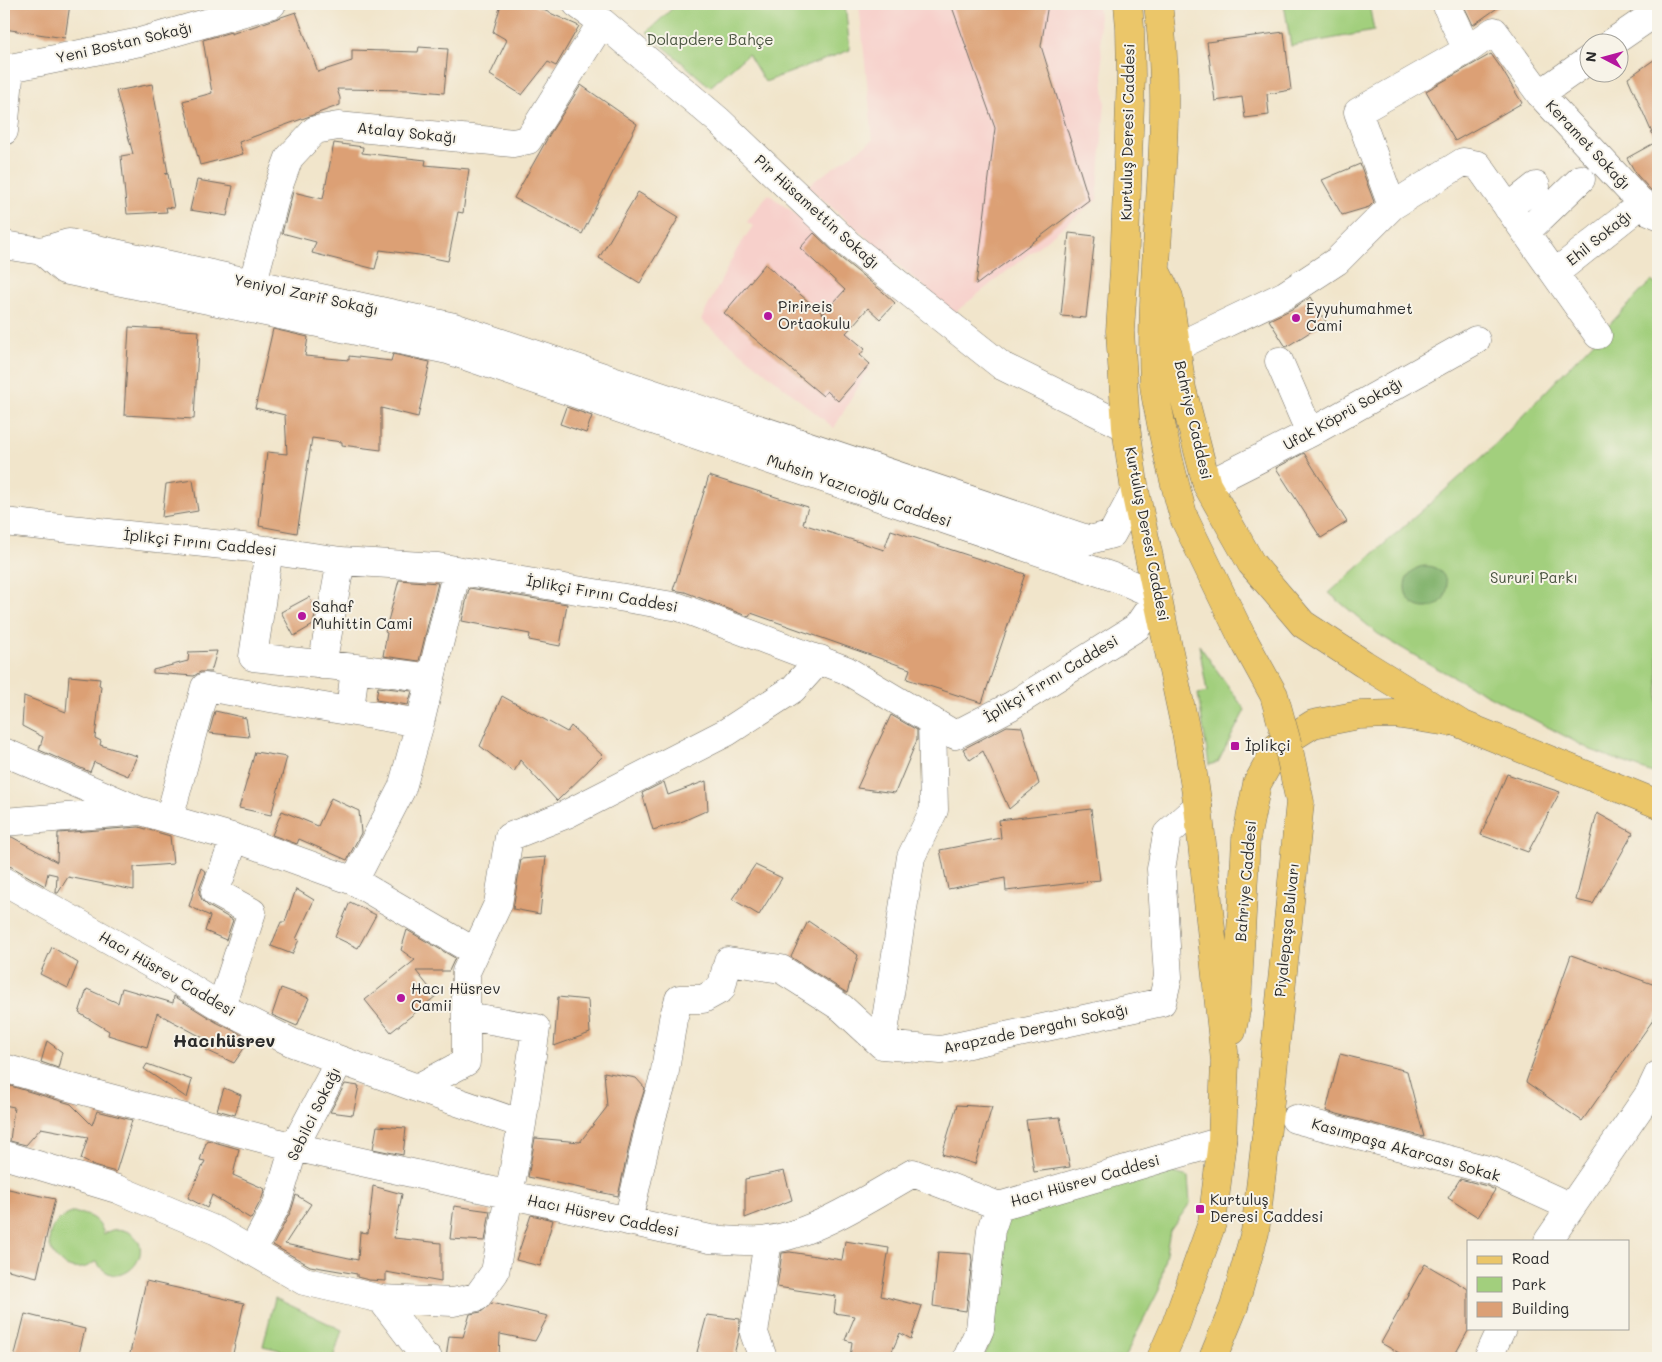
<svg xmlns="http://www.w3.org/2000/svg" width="1662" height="1362" viewBox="0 0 1662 1362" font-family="Mali,sans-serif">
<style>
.built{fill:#f7d0cb}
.green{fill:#a2cf7d;stroke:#667d54}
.forest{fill:#81b26c;stroke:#566e4c}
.building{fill:#dca075}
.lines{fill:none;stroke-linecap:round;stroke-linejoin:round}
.minor-casing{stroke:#706c63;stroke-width:29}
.major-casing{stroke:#706c63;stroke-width:29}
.minor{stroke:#fff;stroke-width:28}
.major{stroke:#ebc669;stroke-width:28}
.major-bridge-casing{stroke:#706c63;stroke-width:29;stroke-linecap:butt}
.major-bridge{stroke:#ebc669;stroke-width:28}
.poi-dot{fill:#b5179e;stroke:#f7f3e8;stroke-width:2}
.labels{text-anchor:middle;stroke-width:4;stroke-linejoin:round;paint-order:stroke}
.park-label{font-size:15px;fill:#495440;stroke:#f7f3e8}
.street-label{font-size:15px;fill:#2b2b2b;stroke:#f7f3e8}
.poi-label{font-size:15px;fill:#2b2b2b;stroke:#f7f3e8;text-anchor:start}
.quarter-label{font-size:18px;font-weight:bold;fill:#2b2b2b;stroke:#f7f3e8}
</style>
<rect width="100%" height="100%" fill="#f7f3e8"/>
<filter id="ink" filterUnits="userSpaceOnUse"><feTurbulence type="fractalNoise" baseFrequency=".02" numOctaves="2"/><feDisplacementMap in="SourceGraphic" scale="10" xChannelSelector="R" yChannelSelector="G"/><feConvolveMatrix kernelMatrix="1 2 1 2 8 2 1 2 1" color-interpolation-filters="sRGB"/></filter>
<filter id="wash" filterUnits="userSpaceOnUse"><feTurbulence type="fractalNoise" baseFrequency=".0096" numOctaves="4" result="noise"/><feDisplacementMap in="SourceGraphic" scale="20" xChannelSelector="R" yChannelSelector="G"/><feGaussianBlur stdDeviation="1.12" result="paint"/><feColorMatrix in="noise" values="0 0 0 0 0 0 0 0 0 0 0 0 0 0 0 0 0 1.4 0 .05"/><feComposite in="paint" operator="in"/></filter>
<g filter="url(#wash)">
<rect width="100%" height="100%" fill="#f1e5cb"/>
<!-- built -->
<path class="built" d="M859,4H1098L1105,102L1097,200L954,313L807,186L873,140Z
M768,194L817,230L801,248L845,290L826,311L865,349L860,355L871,365L834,428L701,320L737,249L753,226L747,222Z"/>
<!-- green -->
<path class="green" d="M677,4H845L850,50L765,82L748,54L710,87L647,32Z
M1284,4H1369L1374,31L1291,46Z
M1651,281L1658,286V526L1656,529L1658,532V775L1591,750L1431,665L1378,634L1329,593L1488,452Z
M1199,645L1245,710L1218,762L1209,765L1198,694L1207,692Z
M1164,1170L1188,1177L1190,1203L1170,1231L1159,1290L1124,1358H983L991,1341L1003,1218Z
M72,1213C88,1213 99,1219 104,1234C111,1229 118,1228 126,1231C163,1246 120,1300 96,1261C62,1289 24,1230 72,1213Z
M275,1298L342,1330L333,1358H313L263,1346Z"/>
<!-- forest -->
<path class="forest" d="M1405 587a21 21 0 1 1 42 0a21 21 0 1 1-42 0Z"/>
<g id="blocks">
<!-- building -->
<path class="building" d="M4,4H70L65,38L4,29Z
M501,4H530L579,26L556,66L548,62L522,95L490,75L507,40L493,32Z
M951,4H1048L1041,46L1089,200L976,285L995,128Z
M1463,4H1503L1473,25Z
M296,12L318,72L352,61V50L418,52L419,47L448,49L444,93L411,90L337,89L340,98V105L239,142L243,154L200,165L183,101L212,93L203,40L231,32V34Z
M1284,32L1291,90L1267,94L1269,115L1245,118L1242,97L1215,101L1207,42Z
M1491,54L1501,68L1522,103L1455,141L1426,91Z
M1658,57V198L1637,175L1627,158L1656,142L1628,78Z
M152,84L168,173L165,174H168L174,208L166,207L167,212L127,214L121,156L133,154L116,91Z
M581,85L637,124L582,234L514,198L551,132Z
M334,143L363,147L362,153L426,160L425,165L469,169L463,213L458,212L448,261L419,255L380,250L375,269L312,253L316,242L282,233L293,192L323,199Z
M1360,164L1374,202L1369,207L1342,215L1322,180Z
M197,180L233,186L227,216L190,210Z
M638,192L679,217L640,283L599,258Z
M814,233L837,255L883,292L895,303L880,319L868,308L846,333L865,349L860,355L870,364L838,401L827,391L823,396L724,313L765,264L823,314L845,290L800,248Z
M1069,233L1095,236L1086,318L1061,316Z
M1311,297L1326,322L1286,347L1269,320L1292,309Z
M129,327L199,331L194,419L124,415Z
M273,329L308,337L305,356L349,360V356L391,361L393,354L430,362L418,417L381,408V450L342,445V442L312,438L297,533L259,526L267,452L287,454L285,415L255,408Z
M566,407L592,416L586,433L560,424Z
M1304,453L1347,522L1321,538L1276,468Z
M709,476L808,507L803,524L884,550L891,530L1025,574L982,703L907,679L910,669L751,613L749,617L685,592L673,590Z
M193,480L198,511L162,517L166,484Z
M399,580L438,583L419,661L383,656L387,633L385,632Z
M469,588L567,604L560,646L529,640L530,634L462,621Z
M309,597L316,610L313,625L294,636L281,612Z
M217,651L211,672H200L194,676L153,673V670L188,661L189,652Z
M69,676L100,679L99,685L101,686L95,738L101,741L100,745L137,756L128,776L94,762L90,772L39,750L43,737L22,726L24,696L66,712Z
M378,687L412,691L408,705L376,700Z
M502,696L567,732L571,726L603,756L557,801L520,760L514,772L480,746Z
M215,711L246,718L249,737L209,733Z
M891,715L917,730V740L895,793L857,788Z
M1007,726L1022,727L1039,784L1009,809L983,751L970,760L963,749Z
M255,752L287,757L271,815L239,808Z
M1507,774L1560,792L1528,852L1481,835Z
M706,781L708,810L683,821L653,830L642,793L664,782L668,795Z
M331,798L359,811L361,833L347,860L299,839L297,844L272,835L282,811L318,826Z
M1091,809L1100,880L1006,891L1005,878L948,889L940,850L1001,838L999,820Z
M1597,813L1633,833L1593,904L1576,900Z
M139,827L170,836L173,864L134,867V890L68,877L58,893H56L57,875L48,873L45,886L12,867L4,865V837H12L57,862L58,833Z
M546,857L540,914L513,909L521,859Z
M755,865L782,878L759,915L732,899Z
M201,868L206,872L200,887L199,893L202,900L208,906L233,920L226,940L205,931L210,916L189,906Z
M296,889L314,900L296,939L299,940L292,954L271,946L281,922H285Z
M350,902L376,915L358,948L335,937Z
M808,921L858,955L847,993L791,957Z
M407,930L455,958L449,971H416L436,996L391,1032L365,1000L415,960L401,950Z
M52,947L78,963L68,988L40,974Z
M1571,955L1658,986V1013L1582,1121L1526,1082Z
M122,988L173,1003L174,996L216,1022L240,1034L249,1041L234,1063L206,1050L209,1041L157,1013L147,1047L108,1035L109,1031L79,1013L87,989L118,1003Z
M281,988L309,998L297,1026L272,1015Z
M558,997L588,1000L590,1033L554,1046Z
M47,1041L62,1052L58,1068L41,1062Z
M1340,1054L1407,1071L1424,1137L1326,1111Z
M147,1064L192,1080L187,1098L144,1069Z
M604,1072L636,1078L645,1088L635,1120L618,1196L528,1177L535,1138L580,1142L607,1107Z
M4,1084L71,1104L92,1125L97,1111L132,1120L116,1172L94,1166L81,1159L88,1137L41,1128L26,1145L10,1141L14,1107L4,1105Z
M345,1084L359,1086L353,1115L330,1112Z
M224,1088L241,1095L235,1115L217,1110Z
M957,1105L992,1107L975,1164L942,1154Z
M1060,1117L1070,1167L1034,1172L1026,1120Z
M377,1126L406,1128L403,1155L373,1149Z
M207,1140L239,1149L233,1175L265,1189L262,1198L251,1219L212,1195L207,1208L188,1198L205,1161L200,1160Z
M784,1171L792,1200L745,1218V1179Z
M1460,1179L1487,1186L1495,1190L1478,1217L1448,1198Z
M373,1186L402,1194L394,1238L441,1243V1282L386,1272V1281L369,1280L357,1277V1274L310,1266L273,1245L291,1211L296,1195L311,1204L285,1244L358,1260L360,1232L368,1233Z
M4,1188L55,1199L37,1277L4,1269Z
M454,1206L490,1211L485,1241L450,1239Z
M531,1215L553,1220L540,1266L516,1260Z
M845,1241L889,1248L881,1296L922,1306L911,1339L900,1333L889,1358H850L852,1342L845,1340L855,1316L834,1313L836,1296L777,1287L782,1253L790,1252L842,1260Z
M938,1252L971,1254L972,1261L966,1311L933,1306Z
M1425,1264L1468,1289V1331L1453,1358H1408L1381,1343Z
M146,1281L244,1303L232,1358H129Z
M492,1303L548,1316L535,1341L500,1334L499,1358H446L449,1336L463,1337L470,1314L481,1312Z
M25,1314L85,1329L78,1358H14Z
M707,1315L740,1319L739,1335L733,1358H707L697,1352Z"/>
</g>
</g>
<g filter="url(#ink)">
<use href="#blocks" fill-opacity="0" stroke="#706c63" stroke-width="1"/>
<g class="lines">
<defs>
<path id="minor" d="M577,4L602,22L718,120L848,244L1002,366L1126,427
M1447,4L1448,9L1467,50L1494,31L1540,94L1649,211L1658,215
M1613,42L1658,11
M4,67L10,68L140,42L272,4
M1540,94L1590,59
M4,131L10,68
M1392,206L1463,162L1478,165L1598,335
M1508,208L1536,186
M1526,232L1581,179
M4,245L42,251L69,243L454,327L1090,540L1112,534L1135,491
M1555,273L1643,203
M248,301L277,191L289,158L315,130L338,126L513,143L528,140L602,22
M1176,347L1285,295L1337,261L1392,206L1358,112L1467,50
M1279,361L1310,433
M1207,485L1310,433L1476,340
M4,522L252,548L341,561L438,567L679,607L846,670L955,735L1011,706L1137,627L1158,596L1119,579L448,350L64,270L42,251
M269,550L253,657L355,668L350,711
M322,665L341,561
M355,668L431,678
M4,752L138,810
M169,819L205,687L420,723
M4,822L141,811L235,838L354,881L475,952
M4,881L163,971L221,1007L293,1043L417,1088L522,1124
M354,881L402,788L420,723L457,570
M221,1007L252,912L215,892L235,838
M882,1045L911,857L934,810L932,721
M4,1068L69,1087L294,1147L710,1239C728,1240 751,1243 768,1240C815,1234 872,1196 913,1173L999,1206L1222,1141
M417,1088L466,1062V972L498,904L509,837L567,814L727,732L793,689L820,659
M1295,1119L1492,1171L1571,1207
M4,1155L117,1189L217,1231L304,1281L381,1299L453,1302L477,1297L495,1272L522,1124L536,1028L467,1016
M628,1221L650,1124L664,1077L673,1019L679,999H703L721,989L728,961L781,969L842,1008L882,1045L941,1050L1162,1002L1168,977L1161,869L1167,834L1198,806
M1548,1241L1649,1094L1658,1075
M252,1251L277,1204L294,1147L340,1060
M381,1299L425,1357L428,1358
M763,1358L754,1333L768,1240
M967,1358L980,1329L991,1230L999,1206
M1488,1358L1502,1328"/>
<path id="major" d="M1128,4L1130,28L1131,76L1124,269L1120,331L1126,427L1135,491L1187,737L1198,806L1225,1061L1222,1141L1212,1223L1176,1324L1161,1358
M1158,4C1176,131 1148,258 1154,385C1155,396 1158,408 1160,418C1166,452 1175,485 1184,518
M1156,271L1169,297L1182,389L1207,485L1251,563L1303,624L1364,664L1461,724L1658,804
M1232,1031L1237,1005L1246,839L1257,784L1278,746L1313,724L1359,715L1394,714L1448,722
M1213,1358L1234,1307L1255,1232L1269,1111"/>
</defs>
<!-- minor casing -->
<use href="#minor" class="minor-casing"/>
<!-- major casing -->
<use href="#major" class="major-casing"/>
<!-- minor -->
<use href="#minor" class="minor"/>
<!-- major -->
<use href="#major" class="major"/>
<defs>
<path id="major-bridge" d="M1184,518L1241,635L1274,695L1289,750L1300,802L1269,1111"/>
</defs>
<!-- major-bridge casing -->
<use href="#major-bridge" class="major-bridge-casing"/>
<!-- major-bridge -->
<use href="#major-bridge" class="major-bridge"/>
</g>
</g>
<!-- markers -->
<g class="poi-dot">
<circle cx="768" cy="316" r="5"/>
<circle cx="1296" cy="318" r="5"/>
<circle cx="302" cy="616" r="5"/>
<rect x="1230" y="741" width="10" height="10" rx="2.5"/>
<circle cx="401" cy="998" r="5"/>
<rect x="1195" y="1204" width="10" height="10" rx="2.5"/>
</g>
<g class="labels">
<!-- park labels -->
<g class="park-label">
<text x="710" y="45">Dolapdere Bahçe</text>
<text x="1534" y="583">Sururi Parkı</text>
</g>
<!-- street labels -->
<g class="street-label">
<text transform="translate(124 43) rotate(-13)" y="5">Yeni Bostan Sokağı</text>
<text transform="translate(1128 132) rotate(-89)" y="5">Kurtuluş Deresi Caddesi</text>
<text transform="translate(407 133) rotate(6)" y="5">Atalay Sokağı</text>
<text transform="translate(1588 145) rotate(47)" y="5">Keramet Sokağı</text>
<text transform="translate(817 212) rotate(42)" y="5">Pir Hüsamettin Sokağı</text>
<text transform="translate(1599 238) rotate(-39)" y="5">Ehil Sokağı</text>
<text transform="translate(306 295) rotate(12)" y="5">Yeniyol Zarif Sokağı</text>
<text transform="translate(1343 414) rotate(-29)" y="5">Ufak Köprü Sokağı</text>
<text transform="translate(1193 420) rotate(77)" y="5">Bahriye Caddesi</text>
<text transform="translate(859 491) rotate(19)" y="5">Muhsin Yazıcıoğlu Caddesi</text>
<text transform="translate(1147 534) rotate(79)" y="5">Kurtuluş Deresi Caddesi</text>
<text transform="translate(200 543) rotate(6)" y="5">İplikçi Fırını Caddesi</text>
<text transform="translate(602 594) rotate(10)" y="5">İplikçi Fırını Caddesi</text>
<text transform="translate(1051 679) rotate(-31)" y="5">İplikçi Fırını Caddesi</text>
<text transform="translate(1246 881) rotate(-85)" y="5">Bahriye Caddesi</text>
<text transform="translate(1287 930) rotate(-84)" y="5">Piyalepaşa Bulvarı</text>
<text transform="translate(167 974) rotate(30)" y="5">Hacı Hüsrev Caddesi</text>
<text transform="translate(1036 1029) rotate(-12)" y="5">Arapzade Dergahı Sokağı</text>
<text transform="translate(314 1114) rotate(-64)" y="5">Sebilci Sokağı</text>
<text transform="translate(1406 1150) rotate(16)" y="5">Kasımpaşa Akarcası Sokak</text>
<text transform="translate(1085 1181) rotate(-16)" y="5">Hacı Hüsrev Caddesi</text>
<text transform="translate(603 1216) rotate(12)" y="5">Hacı Hüsrev Caddesi</text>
</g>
<!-- poi labels -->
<g class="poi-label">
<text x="778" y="312">Pirireis<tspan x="778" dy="17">Ortaokulu</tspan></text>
<text x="1306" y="314">Eyyuhumahmet<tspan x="1306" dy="17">Cami</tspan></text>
<text x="312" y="612">Sahaf<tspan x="312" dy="17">Muhittin Cami</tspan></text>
<text x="1245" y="751">İplikçi</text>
<text x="411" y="994">Hacı Hüsrev<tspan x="411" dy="17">Camii</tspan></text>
<text x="1210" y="1205">Kurtuluş<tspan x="1210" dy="17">Deresi Caddesi</tspan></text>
</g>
<!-- quarter labels -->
<g class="quarter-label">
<text x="224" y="1047">Hacıhüsrev</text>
</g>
</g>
<!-- margin -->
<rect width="1662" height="1362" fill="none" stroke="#f7f3e8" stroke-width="20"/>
<!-- legend -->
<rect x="1467" y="1240" width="162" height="90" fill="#f7f3e8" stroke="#a5a39c"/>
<rect x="1477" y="1256" width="25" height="8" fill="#ebc669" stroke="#a5a39c"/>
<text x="1512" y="1264" font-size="15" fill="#2b2b2b">Road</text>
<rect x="1477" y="1277" width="25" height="15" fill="#a2cf7d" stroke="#a5a39c"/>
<text x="1512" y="1290" font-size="15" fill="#2b2b2b">Park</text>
<rect x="1477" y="1302" width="25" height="15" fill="#dca075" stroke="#a5a39c"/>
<text x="1512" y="1314" font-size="15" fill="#2b2b2b">Building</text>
<!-- north arrow -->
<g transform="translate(1604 58) rotate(276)"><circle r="24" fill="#f7f3e8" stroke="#a5a39c"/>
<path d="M0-4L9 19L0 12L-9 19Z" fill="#b5179e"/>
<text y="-8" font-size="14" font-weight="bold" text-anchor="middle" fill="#2b2b2b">N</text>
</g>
</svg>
